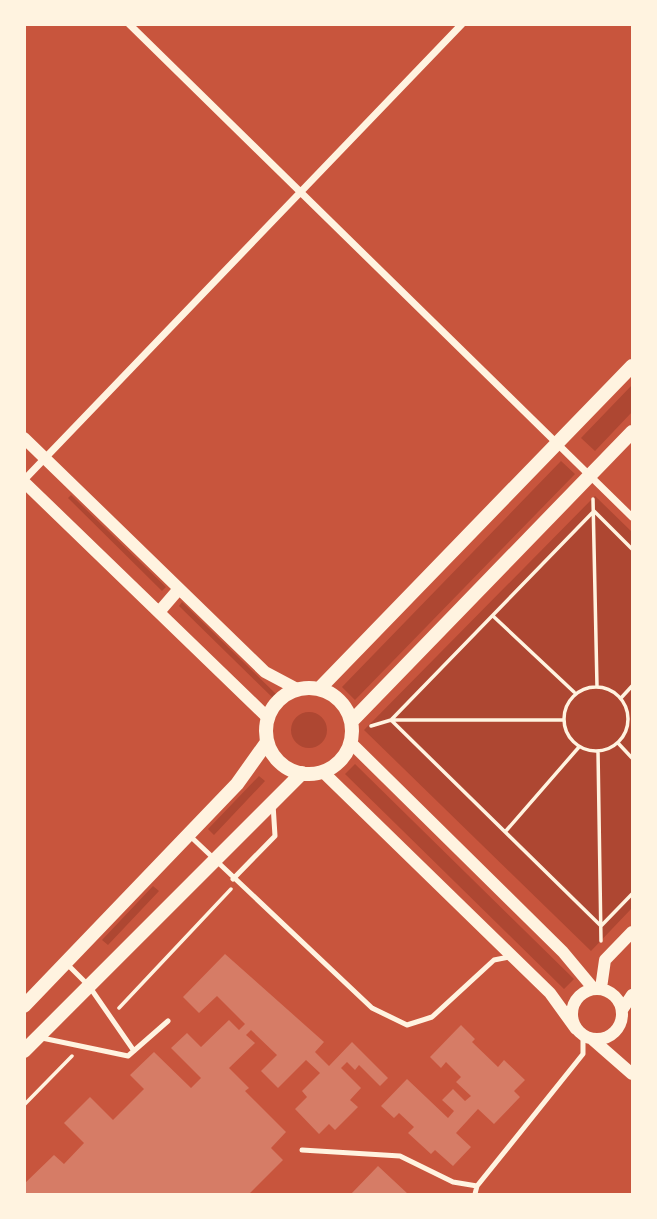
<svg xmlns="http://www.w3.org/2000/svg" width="657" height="1219" viewBox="0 0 657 1219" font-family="'Fira Sans Condensed',sans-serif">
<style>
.green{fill:#ae4732}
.building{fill:#d67c66}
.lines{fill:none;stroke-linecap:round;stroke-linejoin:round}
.path{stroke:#fff3e0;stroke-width:3.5}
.service{stroke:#fff3e0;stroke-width:5}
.minor{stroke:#fff3e0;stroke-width:7}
.tertiary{stroke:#fff3e0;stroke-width:12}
.secondary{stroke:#fff3e0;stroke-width:14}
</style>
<rect width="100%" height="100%" fill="#c8553d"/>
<!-- green -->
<path class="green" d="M632,385V412L595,451L581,438Z
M561,461L575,474L355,700L342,687Z
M71,495L166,587L162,591L68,498Z
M595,496L632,532V908L591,951L364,730Z
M182,602L277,695L274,699L179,606Z
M291 730a18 18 0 1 1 36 0a18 18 0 1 1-36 0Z
M355,764L574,979L564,989L345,774Z
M259,776L265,781L214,835L208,829Z
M153,886L159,891L108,945L102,940Z"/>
<!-- building -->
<path class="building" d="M225,954L324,1042L315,1052L329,1066L352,1042L388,1078L380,1086L359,1065L355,1070L347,1062L341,1068L361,1088L350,1100L358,1107L335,1130L329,1124L319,1134L295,1109L307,1097L302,1091L320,1073L306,1060L278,1088L261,1071L277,1055L251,1030L246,1035L255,1043L229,1068L249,1088L245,1091L286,1132L271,1148L283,1160L249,1194H24V1184L54,1155L64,1164L84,1143L64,1123L90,1097L113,1120L144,1089L130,1075L154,1052L191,1088L201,1078L171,1048L187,1033L201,1047L229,1020L239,1030L245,1024L217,996L199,1013L183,997Z
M461,1025L475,1039L472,1042L498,1067L504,1060L525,1080L514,1091L520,1097L494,1124L478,1109L456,1133L471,1147L453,1166L435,1150L431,1154L408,1133L414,1127L399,1113L394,1118L381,1106L407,1079L448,1118L454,1111L442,1100L453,1089L465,1101L471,1096L456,1082L461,1077L446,1062L441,1068L430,1057Z
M378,1166L408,1194H351Z"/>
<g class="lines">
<!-- path -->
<path class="path" d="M593,499L597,686
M632,549L594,511L391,720L601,926L632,894
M493,616L574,692
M564 719a32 32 0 1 1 64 0a32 32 0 1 1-64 0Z
M621,698L632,686
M371,726L391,720H563
M618,743L632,758
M598,751L601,941
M505,832L579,747
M119,1008L231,889
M24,1105L72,1056"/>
<!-- service -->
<path class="service" d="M189,835L372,1008L407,1025L432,1017L494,960L509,957
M233,879L275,836L273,804
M66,963L89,986L134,1051
M42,1038L128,1056L168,1021
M302,1150L400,1156L453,1182L477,1186
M475,1194L477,1186L583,1054V1035"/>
<!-- minor -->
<path class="minor" d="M129,24L632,517
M24,480L462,24"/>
<!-- tertiary -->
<path class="tertiary" d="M24,438L265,672L297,689
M24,482L268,718
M159,612L178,590
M351,743L563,952L593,988
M323,772L550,993L576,1029
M601,988L605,960L632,932
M572 1014a25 25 0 1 1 50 0a25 25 0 1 1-50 0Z
M622,1010L632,995
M592,1039L632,1074"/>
<!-- secondary -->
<path class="secondary" d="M266 731a43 43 0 1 1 86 0a43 43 0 1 1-86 0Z
M319,689L632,366
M351,722L632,432
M24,1006L237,784L267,742
M24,1051L302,773"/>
</g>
<!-- border -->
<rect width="657" height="1219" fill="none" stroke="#fff3e0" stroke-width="52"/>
</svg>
